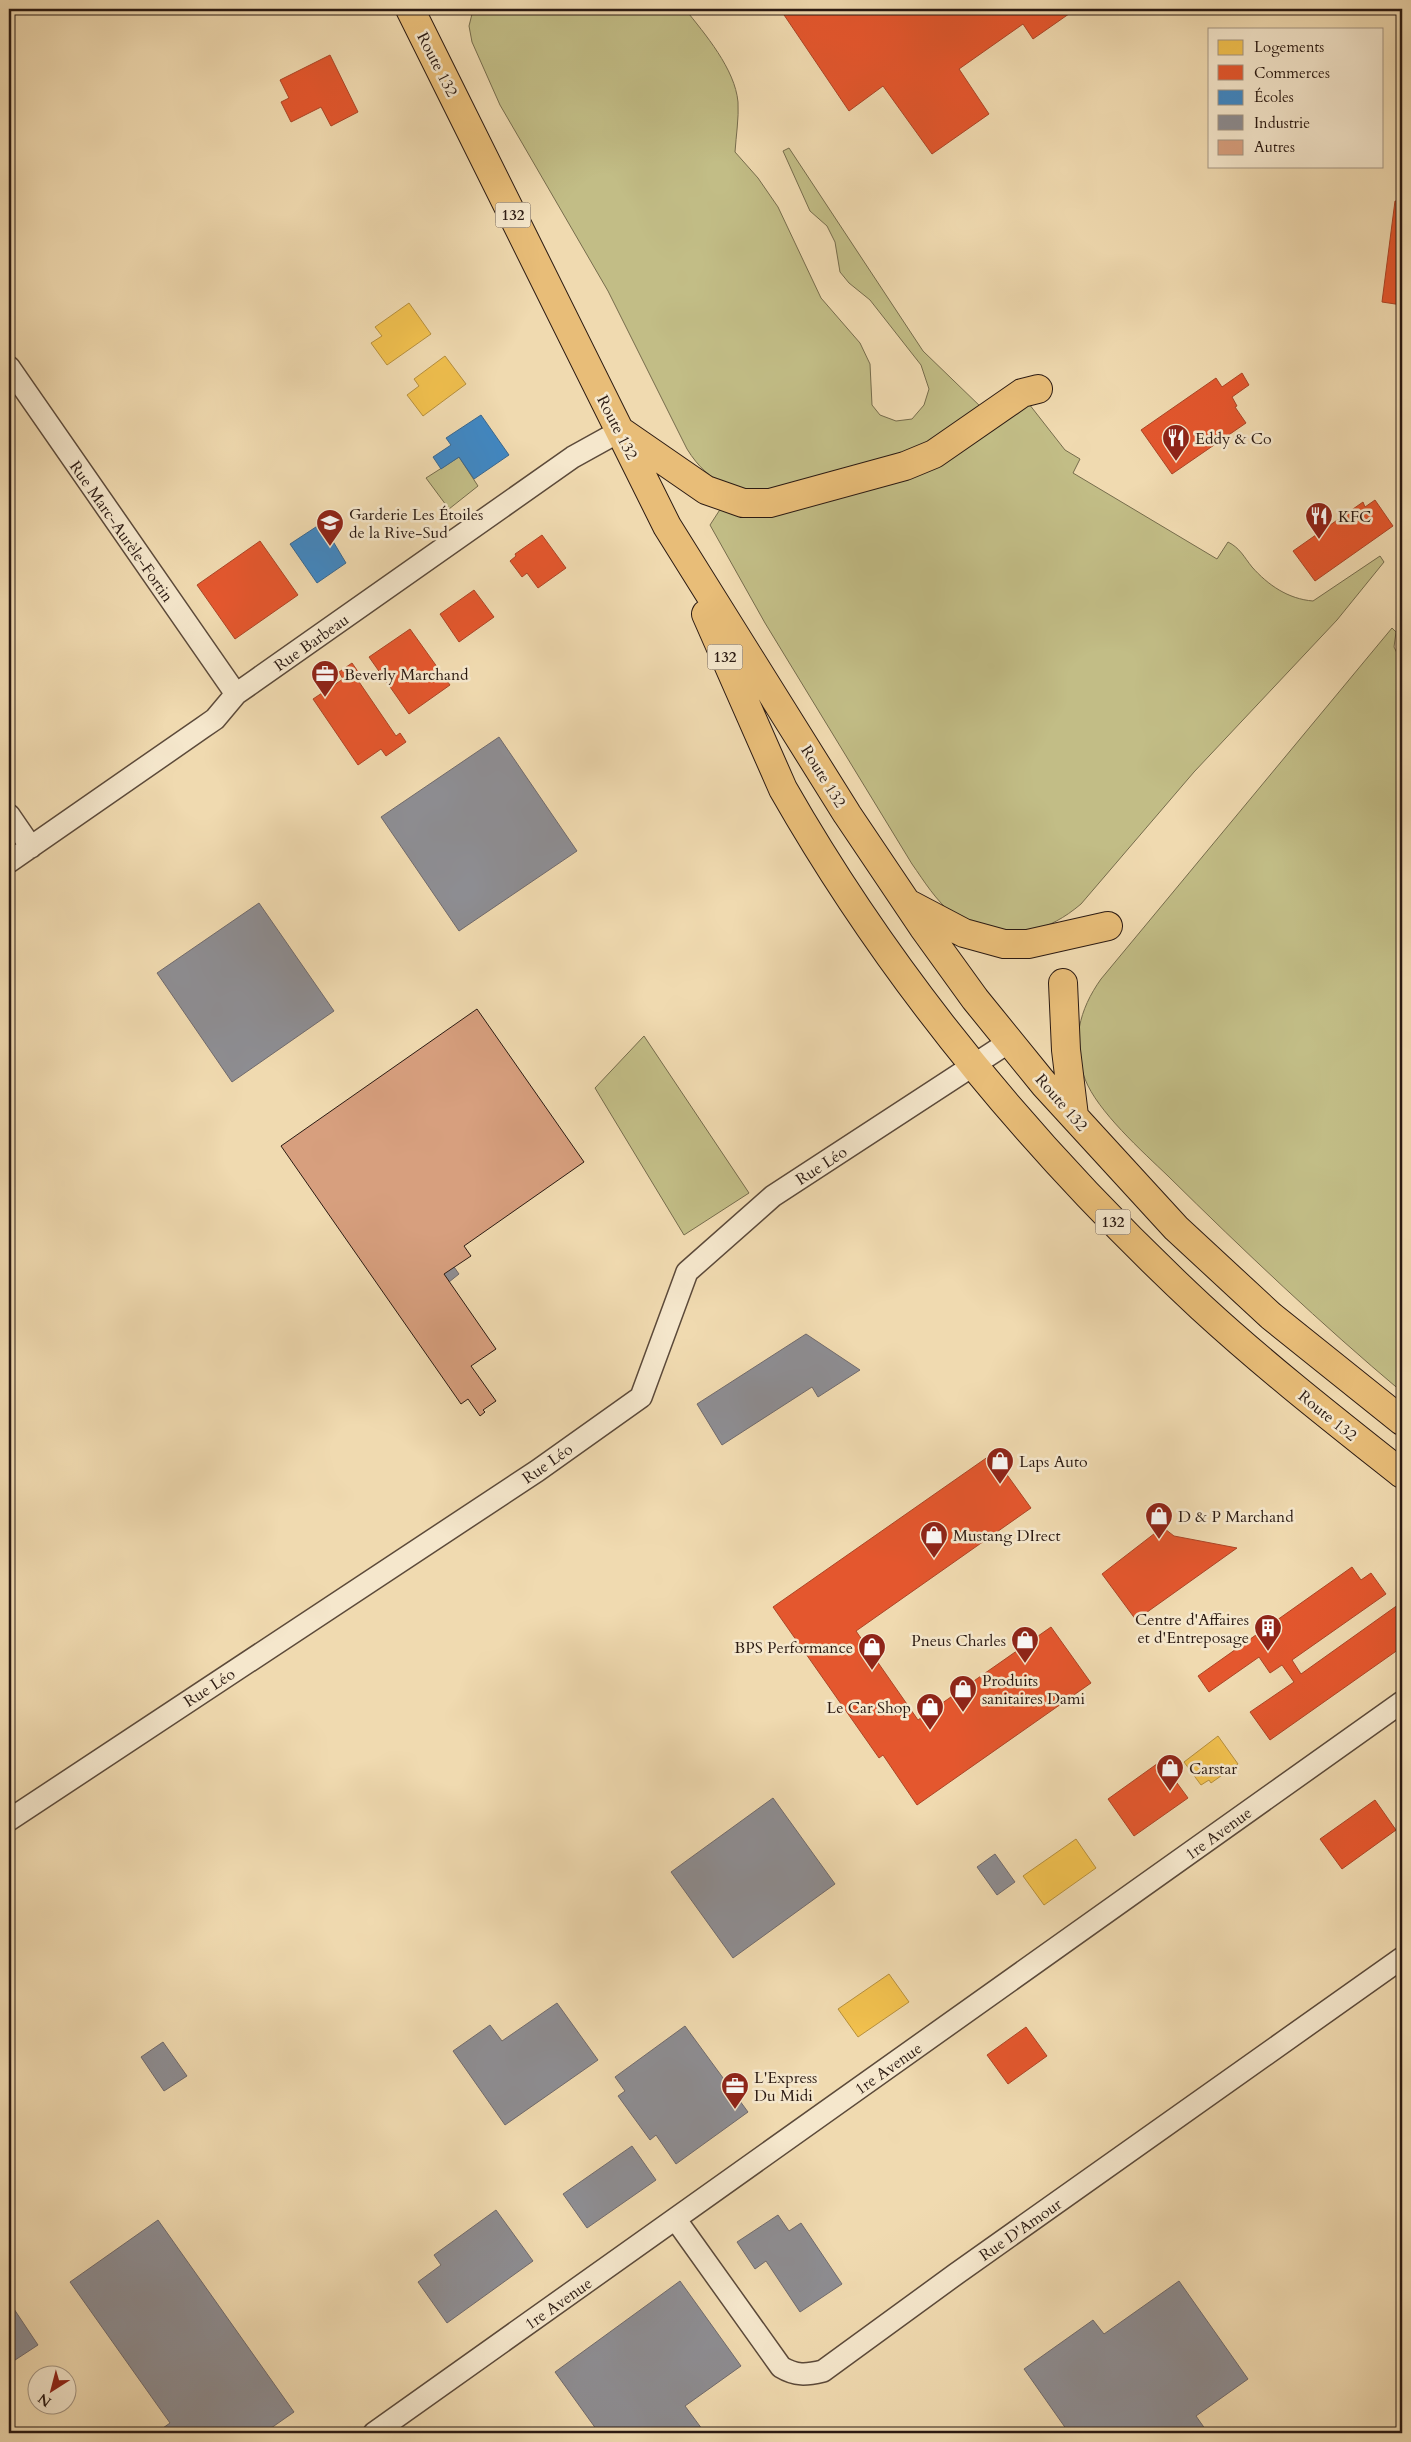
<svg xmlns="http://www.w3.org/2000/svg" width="1411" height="2442" viewBox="0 0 1411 2442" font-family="Cardo,serif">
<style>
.green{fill:#c2bd86;stroke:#766c4c}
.homes{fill:#f2c14e;stroke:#b68f3c}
.shops{fill:#e4572e;stroke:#ac4526}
.schools{fill:#3f88c5;stroke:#39678f}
.industry{fill:#8d8d92;stroke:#706a6c}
.building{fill:#d79f7e;stroke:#2b1a12}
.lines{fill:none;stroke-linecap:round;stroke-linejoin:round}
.minor-casing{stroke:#5c4a3a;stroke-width:24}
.trunk-casing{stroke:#2b1a12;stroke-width:30}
.minor{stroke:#f5e7cc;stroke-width:21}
.trunk{stroke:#e8bd78;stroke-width:28}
.labels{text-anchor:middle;stroke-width:5;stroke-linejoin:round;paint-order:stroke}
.shield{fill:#f5e7cc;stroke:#68584a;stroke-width:1}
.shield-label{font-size:15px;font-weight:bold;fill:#2b1a12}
.street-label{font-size:16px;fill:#2b1a12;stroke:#f5e7cc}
.poi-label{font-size:16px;fill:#2b1a12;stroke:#f5e7cc;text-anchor:start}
</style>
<rect width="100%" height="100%" fill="#f0dab0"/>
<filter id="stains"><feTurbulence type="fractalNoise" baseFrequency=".004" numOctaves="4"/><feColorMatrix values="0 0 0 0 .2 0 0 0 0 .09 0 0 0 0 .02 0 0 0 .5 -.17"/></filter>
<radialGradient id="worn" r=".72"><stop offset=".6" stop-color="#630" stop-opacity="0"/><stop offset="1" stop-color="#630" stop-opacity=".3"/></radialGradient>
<!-- green -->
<path class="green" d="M479,9H685C705,34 735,69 738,102C739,118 736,136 735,152L758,178L778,207L821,298L860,343L870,364L872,405L880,415L896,421L912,419L924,405L929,389L921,365L870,300L849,283L840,272L835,242L827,226L810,211L783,151L789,148L923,351L983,409L917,448L776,492C735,490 710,486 687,449L608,291L500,105L472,42L469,26L472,14Z
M1029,404L1065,450L1080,459L1073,473L1217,559L1228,542C1240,548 1244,557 1252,567C1268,585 1288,599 1313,601L1380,556L1384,562L1337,620L1194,772L1081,904C1048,932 1015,940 974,923C968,921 959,919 953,914C936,901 924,881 912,864L765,623L710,525L721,508L744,514Z
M459,457L478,486L449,509L426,478Z
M1392,628L1396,632L1394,647L1402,663V1392C1321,1324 1244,1251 1168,1176C1143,1152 1097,1111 1085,1079C1071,1042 1079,1010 1101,979Z
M644,1036L749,1193L684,1235L595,1088Z"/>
<!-- homes -->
<path class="homes" d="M409,303L431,334L387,365L371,343L382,336L375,327Z
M445,356L466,384L423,416L407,395L419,386L414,379Z
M1218,1736L1238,1764L1211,1783L1209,1780L1201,1785L1184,1762Z
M1076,1839L1096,1868L1044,1905L1023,1876Z
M889,1974L909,2002L858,2037L838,2009Z"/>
<!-- shops -->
<path class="shops" d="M780,9H1076L1033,39L1023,24L959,69L989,114L932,154L883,86L849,111Z
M330,55L358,112L331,126L321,107L291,122L281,102L289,98L280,80Z
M1395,201L1402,202V305L1382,302Z
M1242,373L1249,385L1232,397L1237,406L1235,407L1246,423L1172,474L1141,430L1216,378L1222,387Z
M1375,500L1393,526L1315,581L1293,551L1363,502L1365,507Z
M542,535L566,568L538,588L527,573L522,577L510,561L516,556L515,554Z
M260,541L298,595L235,639L197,585Z
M474,590L494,617L459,642L440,614Z
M410,629L450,685L409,714L369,657Z
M352,663L359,673L355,676L396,736L400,733L406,742L386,756L381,749L358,765L313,699L343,679L339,672Z
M992,1454L1031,1508L856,1631L918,1720L1051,1627L1091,1683L917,1805L883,1755L879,1758L773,1607Z
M1165,1529L1174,1536L1237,1548L1136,1620L1102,1574L1159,1530Z
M1352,1567L1361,1580L1371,1573L1386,1594L1292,1660L1301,1674L1402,1602V1647L1270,1740L1250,1712L1294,1682L1282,1665L1270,1673L1259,1657L1209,1692L1198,1676Z
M1161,1761L1188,1798L1134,1836L1108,1799Z
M1375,1800L1396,1830L1342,1869L1320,1839Z
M1026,2027L1047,2056L1008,2084L987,2055Z"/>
<!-- schools -->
<path class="schools" d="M481,415L509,455L474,479L459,457L441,469L433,457L451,445L446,438Z
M322,523L346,563L317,583L290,544Z"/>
<!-- industry -->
<path class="industry" d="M499,737L577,851L459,931L381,817Z
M259,903L334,1011L232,1082L157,973Z
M440,1247L459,1274L449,1282L429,1255Z
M806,1334L860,1370L818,1397L812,1387L722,1445L697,1404Z
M773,1798L835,1884L733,1958L671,1872Z
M995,1854L1015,1882L997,1895L977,1867Z
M557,2003L598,2060L505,2125L453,2051L490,2025L502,2041Z
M685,2026L748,2112L676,2164L656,2135L650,2140L618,2096L625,2091L615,2077Z
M163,2042L187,2076L164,2091L141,2057Z
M632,2146L656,2180L587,2228L563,2194Z
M496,2210L533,2261L447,2323L418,2282L441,2265L434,2255Z
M778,2215L789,2231L801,2223L842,2284L800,2312L766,2261L755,2269L737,2242Z
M158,2220L294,2412L264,2433H156L170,2423L70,2282Z
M680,2281L741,2366L685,2406L705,2433H599L555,2372Z
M1179,2281L1248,2379L1196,2416L1208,2433H1069L1024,2369L1093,2320L1104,2334Z
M14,2309L38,2345L9,2364V2312Z"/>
<!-- building -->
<path class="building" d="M477,1009L584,1162L464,1246L471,1256L444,1274L496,1349L471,1366L496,1401L483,1410L485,1412L480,1416L468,1399L461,1404L281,1146Z"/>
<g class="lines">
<defs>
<path id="minor" d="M9,367L236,694
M9,815L31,847
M9,862L202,728L215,719L236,694L256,680L573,457L620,431
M9,1820L537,1471L641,1397L687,1272L773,1196L1009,1042
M676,2220L781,2367C796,2376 806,2375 823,2371L956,2274L1402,1958
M374,2433L1402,1702"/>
<path id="trunk" d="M410,9L667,526L847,814L923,927L975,999L1044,1084L1176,1228L1271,1316L1402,1421
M622,432L706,490L743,503H770L905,466L934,454L1022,393L1038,389
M706,614L783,789C893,982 1039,1156 1201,1307C1265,1366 1334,1420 1402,1474
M909,904L964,933L1004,944H1028L1108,926
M1063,983L1066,1050L1074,1116"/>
</defs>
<!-- minor casing -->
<use href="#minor" class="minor-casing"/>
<!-- trunk casing -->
<use href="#trunk" class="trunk-casing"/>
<!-- minor -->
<use href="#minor" class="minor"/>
<!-- trunk -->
<use href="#trunk" class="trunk"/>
</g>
<!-- icons -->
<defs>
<symbol id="restaurant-pin" viewBox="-11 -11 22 30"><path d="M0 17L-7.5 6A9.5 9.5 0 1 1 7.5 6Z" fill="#8f2418" stroke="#f5e7cc"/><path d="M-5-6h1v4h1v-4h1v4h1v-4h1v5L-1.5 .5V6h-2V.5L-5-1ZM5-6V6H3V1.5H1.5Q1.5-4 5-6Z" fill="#fff"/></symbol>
<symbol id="school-pin" viewBox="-11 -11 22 30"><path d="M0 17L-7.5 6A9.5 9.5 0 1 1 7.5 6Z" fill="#8f2418" stroke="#f5e7cc"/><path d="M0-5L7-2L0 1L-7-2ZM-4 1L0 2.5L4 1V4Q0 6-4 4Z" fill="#fff"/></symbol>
<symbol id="office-pin" viewBox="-11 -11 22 30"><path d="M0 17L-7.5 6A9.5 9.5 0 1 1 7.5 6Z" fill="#8f2418" stroke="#f5e7cc"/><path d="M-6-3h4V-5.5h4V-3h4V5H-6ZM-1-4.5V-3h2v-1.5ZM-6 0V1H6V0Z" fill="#fff"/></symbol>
<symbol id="shop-pin" viewBox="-11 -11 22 30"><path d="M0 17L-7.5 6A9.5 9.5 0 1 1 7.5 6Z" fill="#8f2418" stroke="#f5e7cc"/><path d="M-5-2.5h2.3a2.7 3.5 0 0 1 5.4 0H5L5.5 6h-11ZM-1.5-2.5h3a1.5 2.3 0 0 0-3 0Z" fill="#fff"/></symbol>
<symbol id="building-pin" viewBox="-11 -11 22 30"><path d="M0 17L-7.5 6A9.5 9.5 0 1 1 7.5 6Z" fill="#8f2418" stroke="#f5e7cc"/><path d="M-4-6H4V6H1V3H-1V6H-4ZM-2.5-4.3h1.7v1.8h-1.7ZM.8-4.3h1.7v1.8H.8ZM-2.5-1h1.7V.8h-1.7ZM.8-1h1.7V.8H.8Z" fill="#fff"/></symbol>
</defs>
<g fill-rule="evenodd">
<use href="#restaurant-pin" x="1160" y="422" width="32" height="43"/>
<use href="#restaurant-pin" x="1303" y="500" width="32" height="43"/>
<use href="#school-pin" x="314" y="507" width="32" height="43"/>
<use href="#office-pin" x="309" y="658" width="32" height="43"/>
<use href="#shop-pin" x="984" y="1445" width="32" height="43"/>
<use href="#shop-pin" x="1143" y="1500" width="32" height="43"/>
<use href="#shop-pin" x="918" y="1519" width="32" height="43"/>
<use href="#building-pin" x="1252" y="1612" width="32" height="43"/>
<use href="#shop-pin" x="1009" y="1624" width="32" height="43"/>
<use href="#shop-pin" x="856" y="1631" width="32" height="43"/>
<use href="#shop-pin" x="947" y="1673" width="32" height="43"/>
<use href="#shop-pin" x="914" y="1691" width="32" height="43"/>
<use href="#shop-pin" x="1154" y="1752" width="32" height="43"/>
<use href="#office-pin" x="719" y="2070" width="32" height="43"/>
</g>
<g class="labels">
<!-- shield labels -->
<g class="shield">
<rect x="495.5" y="202.5" width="35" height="25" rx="4"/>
<rect x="707.5" y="644.5" width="35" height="25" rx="4"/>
<rect x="1095.5" y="1209.5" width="35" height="25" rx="4"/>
</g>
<g class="shield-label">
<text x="513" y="220">132</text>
<text x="725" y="662">132</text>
<text x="1113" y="1227">132</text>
</g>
<!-- street labels -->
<g class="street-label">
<text transform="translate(438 64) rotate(63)" y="6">Route 132</text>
<text transform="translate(618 427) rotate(63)" y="6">Route 132</text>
<text transform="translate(122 531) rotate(55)" y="6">Rue Marc-Aurèle-Fortin</text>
<text transform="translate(311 642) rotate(-35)" y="6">Rue Barbeau</text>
<text transform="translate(824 776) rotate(58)" y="6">Route 132</text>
<text transform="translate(1062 1102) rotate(49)" y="6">Route 132</text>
<text transform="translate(821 1165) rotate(-33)" y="6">Rue Léo</text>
<text transform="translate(1328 1415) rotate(39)" y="6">Route 132</text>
<text transform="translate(547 1463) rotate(-35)" y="6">Rue Léo</text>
<text transform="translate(209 1687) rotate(-33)" y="6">Rue Léo</text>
<text transform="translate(1218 1833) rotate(-36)" y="6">1re Avenue</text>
<text transform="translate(888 2068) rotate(-35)" y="6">1re Avenue</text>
<text transform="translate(1020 2229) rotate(-35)" y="6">Rue D'Amour</text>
<text transform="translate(558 2303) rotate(-35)" y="6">1re Avenue</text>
</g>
<!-- poi labels -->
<g class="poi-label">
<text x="1195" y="444">Eddy &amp; Co</text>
<text x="349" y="520">Garderie Les Étoiles<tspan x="349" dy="18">de la Rive-Sud</tspan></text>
<text x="1338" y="522">KFC</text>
<text x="344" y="680">Beverly Marchand</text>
<text x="1019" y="1467">Laps Auto</text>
<text x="1178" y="1522">D &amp; P Marchand</text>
<text x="953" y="1541">Mustang DIrect</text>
<text x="1249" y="1625" text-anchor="end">Centre d'Affaires<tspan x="1249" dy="18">et d'Entreposage</tspan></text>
<text x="1006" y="1646" text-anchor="end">Pneus Charles</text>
<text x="853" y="1653" text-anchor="end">BPS Performance</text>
<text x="982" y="1686">Produits<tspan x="982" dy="18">sanitaires Dami</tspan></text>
<text x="911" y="1713" text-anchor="end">Le Car Shop</text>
<text x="1189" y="1774">Carstar</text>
<text x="754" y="2083">L'Express<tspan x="754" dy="18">Du Midi</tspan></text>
</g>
</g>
<!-- margin -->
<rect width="1411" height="2442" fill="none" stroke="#f0dab0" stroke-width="30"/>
<rect x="10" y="10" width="1391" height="2422" fill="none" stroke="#2b1a12" stroke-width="2.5"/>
<rect x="15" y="15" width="1381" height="2412" fill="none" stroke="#2b1a12"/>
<!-- legend -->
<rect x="1208" y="28" width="175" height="140" fill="#f5e7cc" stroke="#a49582"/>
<rect x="1218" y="40" width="25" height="15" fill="#f2c14e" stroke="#a49582"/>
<text x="1254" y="52" font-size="15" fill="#2b1a12">Logements</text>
<rect x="1218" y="65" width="25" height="15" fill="#e4572e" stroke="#a49582"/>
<text x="1254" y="78" font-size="15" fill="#2b1a12">Commerces</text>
<rect x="1218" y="90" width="25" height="15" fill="#3f88c5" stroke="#a49582"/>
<text x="1254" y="102" font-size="15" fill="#2b1a12">Écoles</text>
<rect x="1218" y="115" width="25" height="15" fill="#8d8d92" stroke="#a49582"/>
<text x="1254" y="128" font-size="15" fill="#2b1a12">Industrie</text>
<rect x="1218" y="140" width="25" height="15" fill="#d79f7e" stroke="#a49582"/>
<text x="1254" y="152" font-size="15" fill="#2b1a12">Autres</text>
<!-- north arrow -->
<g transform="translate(52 2390) rotate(216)"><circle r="24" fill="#f5e7cc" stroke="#a49582"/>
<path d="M0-4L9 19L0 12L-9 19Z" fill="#8f2418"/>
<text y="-8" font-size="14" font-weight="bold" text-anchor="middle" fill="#2b1a12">N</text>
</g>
<rect width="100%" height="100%" filter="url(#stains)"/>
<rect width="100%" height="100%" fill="url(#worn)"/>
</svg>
